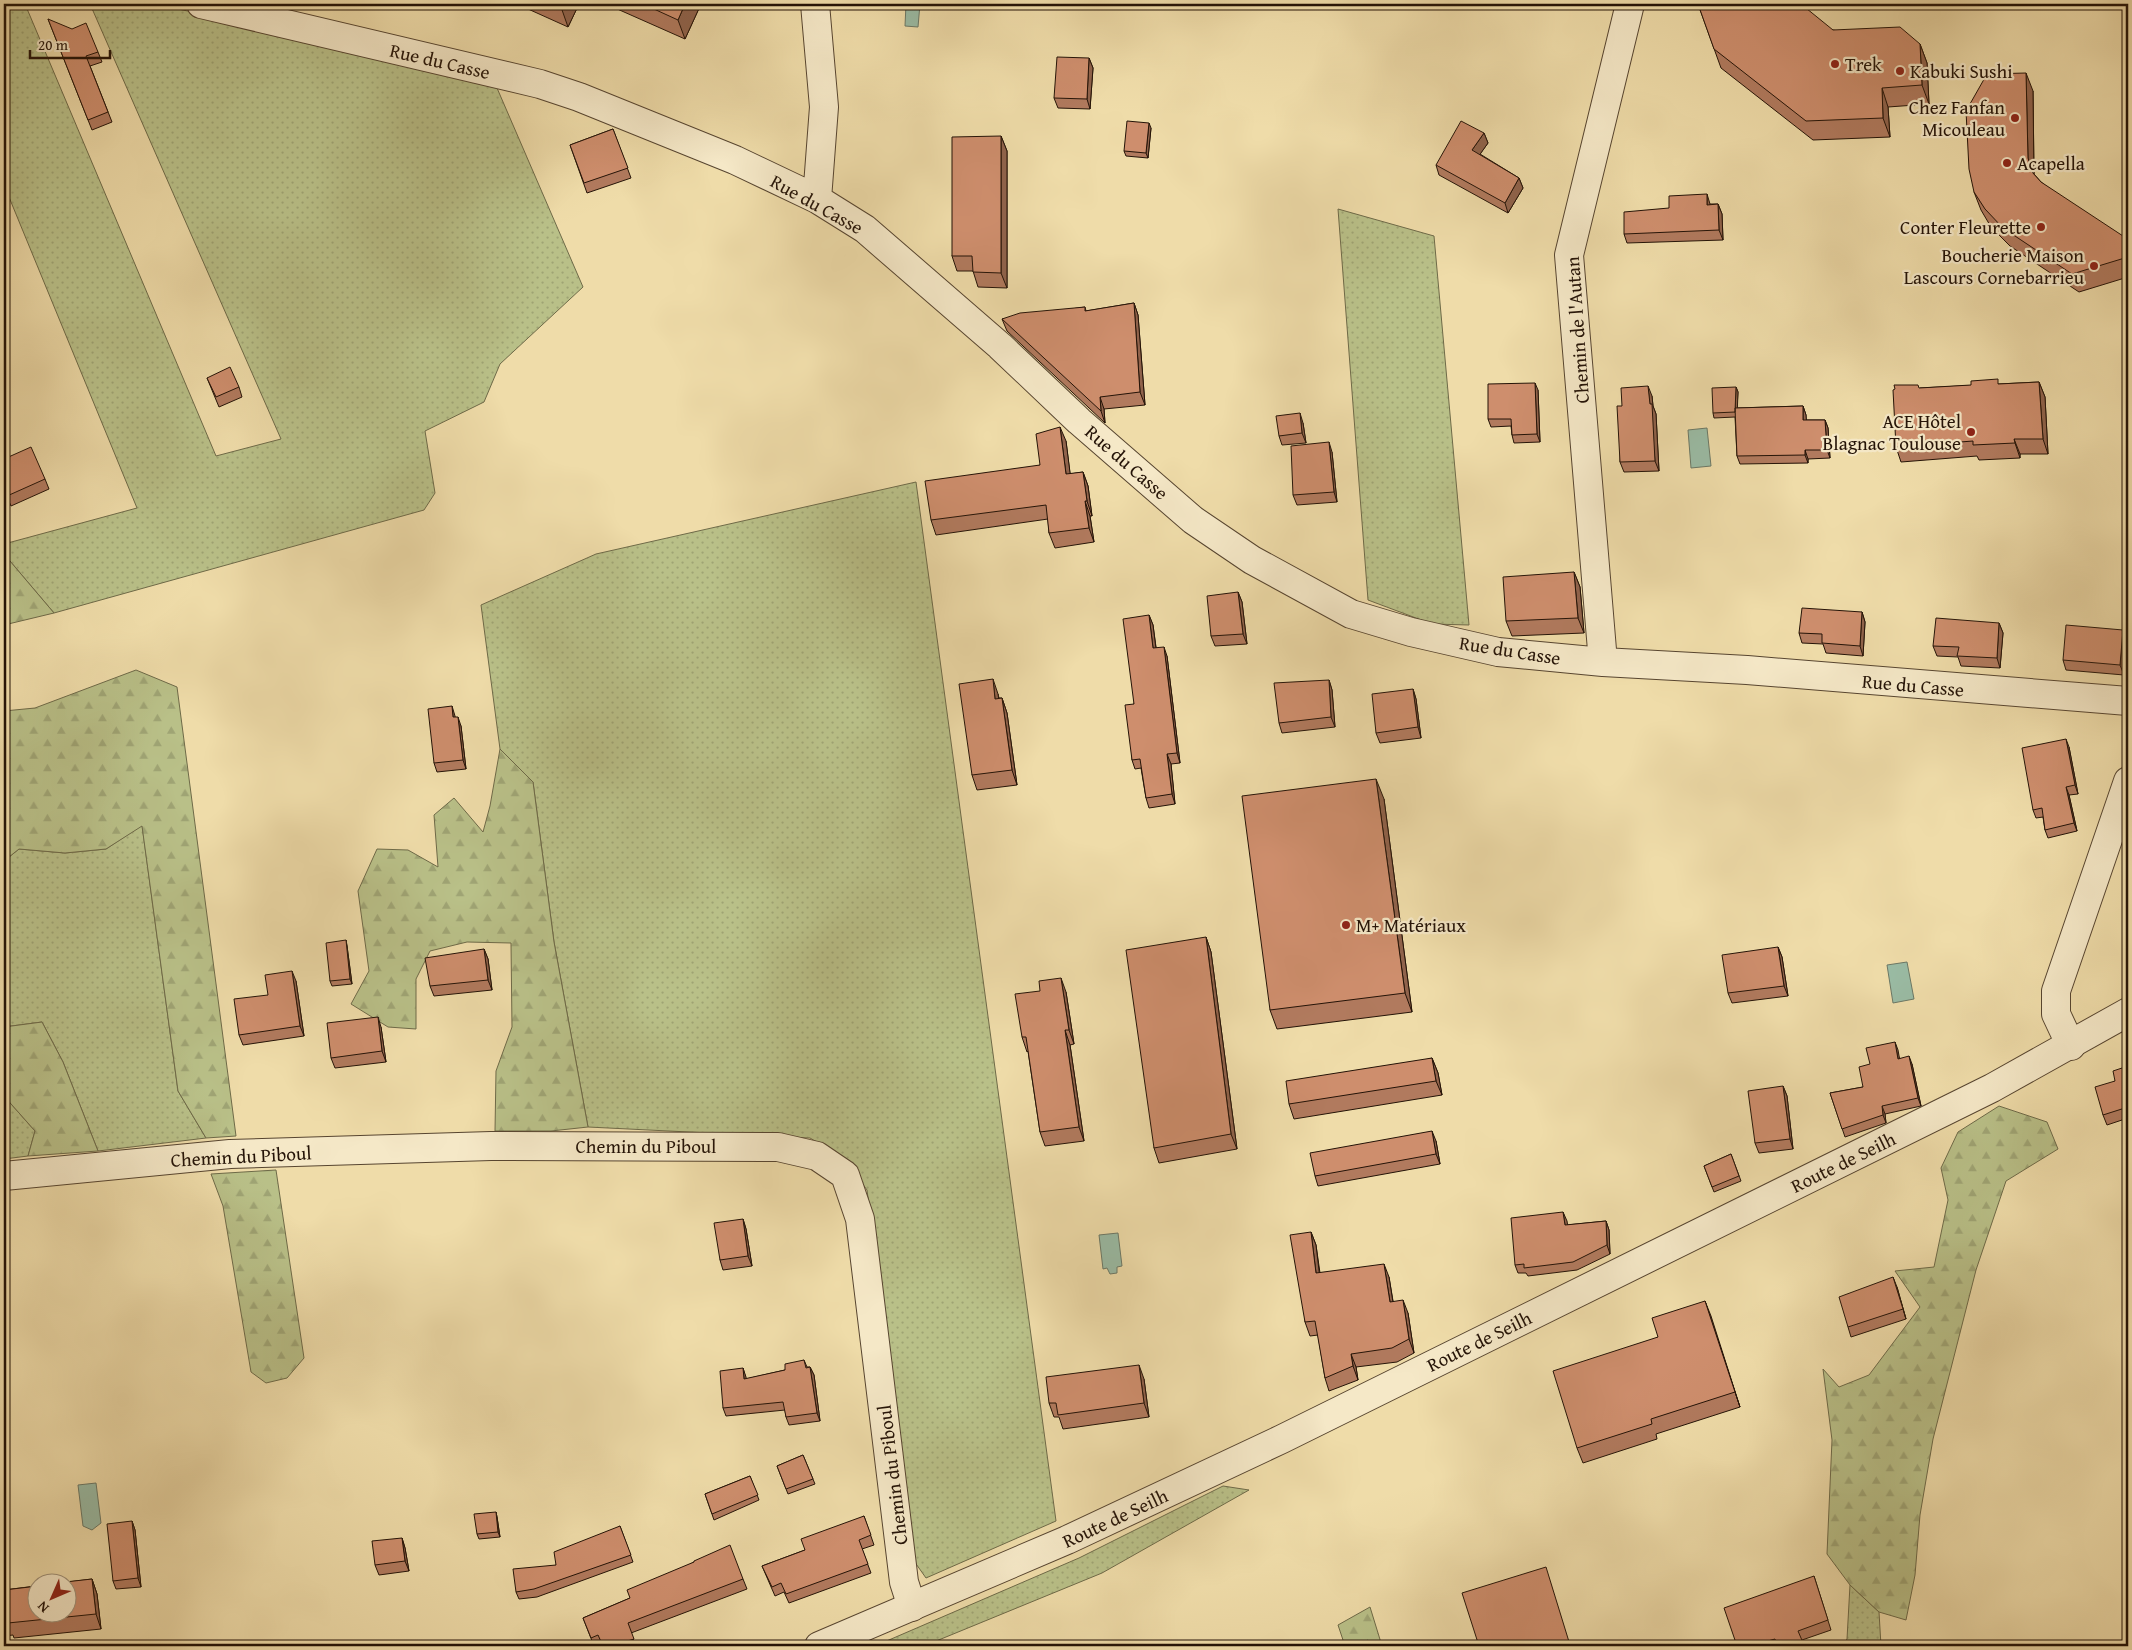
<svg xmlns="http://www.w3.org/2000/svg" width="2132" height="1650" viewBox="0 0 2132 1650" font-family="'Gentium Book Plus',serif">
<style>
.grass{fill:url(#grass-dots);stroke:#6e6a48}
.forest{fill:url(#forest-firs);stroke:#6e6a48}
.water{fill:#9abca5;stroke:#6b7866}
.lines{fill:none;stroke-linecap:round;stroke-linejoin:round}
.minor-casing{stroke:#574530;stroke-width:30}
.tertiary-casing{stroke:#574530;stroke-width:30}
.minor{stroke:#f5e8c7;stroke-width:28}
.tertiary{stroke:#f5e8c7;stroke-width:28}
.wall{fill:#b17a5e;stroke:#241307}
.shaded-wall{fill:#90634c;stroke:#241307}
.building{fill:#ce8e6d;stroke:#241307}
.poi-dot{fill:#8f2418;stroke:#f5e8c7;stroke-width:2}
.labels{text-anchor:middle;stroke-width:4.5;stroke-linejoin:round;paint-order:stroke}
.street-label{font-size:19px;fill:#241307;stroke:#f5e8c7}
.poi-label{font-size:19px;fill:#241307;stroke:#f5e8c7;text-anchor:start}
</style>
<defs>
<pattern id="grass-dots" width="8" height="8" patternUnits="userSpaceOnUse" patternTransform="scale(1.25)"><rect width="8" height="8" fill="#b9c088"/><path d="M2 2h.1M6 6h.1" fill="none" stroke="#9fa474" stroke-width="1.8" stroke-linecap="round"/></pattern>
<pattern id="forest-firs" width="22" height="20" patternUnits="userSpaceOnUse" patternTransform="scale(1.25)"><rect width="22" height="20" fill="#b9c088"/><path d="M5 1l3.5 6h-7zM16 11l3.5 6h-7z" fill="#9fa474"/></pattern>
</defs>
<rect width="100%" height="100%" fill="#efdca9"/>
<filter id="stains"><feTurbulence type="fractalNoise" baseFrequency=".004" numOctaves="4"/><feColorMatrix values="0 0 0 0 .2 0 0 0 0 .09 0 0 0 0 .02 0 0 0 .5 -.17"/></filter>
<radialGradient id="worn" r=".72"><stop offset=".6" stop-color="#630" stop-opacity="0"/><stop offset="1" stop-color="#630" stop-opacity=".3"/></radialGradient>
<!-- grass -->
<path class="grass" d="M4,4H25L216,456L281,439L90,4H153L267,27L497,88L583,287L500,364L484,402L425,431L435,493L424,510L54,613L4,554V544L137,508L4,185Z
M1338,209L1434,236L1469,625L1432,624L1368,600Z
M916,482L1056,1521L926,1578L914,1561L867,1190L843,1157L810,1138L588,1127L554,942L533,782L500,749L481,605L596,554Z
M142,825L178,1091L206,1138L98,1151L63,1062L42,1022L4,1027V861L19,849L65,853L106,849Z
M4,1096L35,1131L28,1156L4,1159Z
M1223,1486L1249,1490L1102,1573L924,1646H875L1079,1558Z
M1850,1585L1879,1612L1881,1646H1843L1847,1639Z"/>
<!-- forest -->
<path class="forest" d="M4,554L54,613L4,625Z
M136,670L177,687L236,1136L206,1138L178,1091L142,826L106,849L65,853L19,849L4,861V711L35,708Z
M500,749L533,782L554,942L588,1127L551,1131H495L496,1071L512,1027L511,943L467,942L430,951L416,979V1029L388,1027L351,1004L369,971L358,891L377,849L408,850L438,867L434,815L454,798L483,832L490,806Z
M42,1022L63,1062L98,1151L28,1156L35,1131L4,1096V1027Z
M1999,1106L2047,1122L2058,1149L2006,1181L1976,1270L1933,1439L1920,1515L1915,1575L1906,1620L1879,1612L1850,1585L1827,1554L1832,1440L1823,1369L1839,1387L1869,1375L1920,1307L1895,1271L1934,1267L1948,1200L1941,1168L1958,1132Z
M276,1170L304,1358L287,1378L266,1383L251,1372L223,1206L211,1174Z
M1370,1607L1382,1646H1345L1338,1625Z"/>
<!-- water -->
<path class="water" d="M906,4H920L918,27L905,26Z
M1707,428L1711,466L1691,468L1688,430Z
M1907,962L1914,999L1893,1003L1887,965Z
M1118,1233L1122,1266L1117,1267V1273L1110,1274L1107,1268L1103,1269L1099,1235Z
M96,1483L101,1523L92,1530L83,1526L78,1485Z"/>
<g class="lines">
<defs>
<path id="minor" d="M201,4L540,84L579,97L735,160L817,199L865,229L1000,346L1079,421L1193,520L1252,560L1351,614L1411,632L1498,652L1603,662L1747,670L2128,701
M815,4L824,107L817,199
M1603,662L1569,255L1630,4
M2071,1046L2056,1014V991L2128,781
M4,1176L230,1154L491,1146L778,1147L817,1156L845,1175L860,1219L904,1582L912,1607"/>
<path id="tertiary" d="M819,1646L1067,1540L1282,1439L1992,1088L2128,1012"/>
</defs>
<!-- minor casing -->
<use href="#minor" class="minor-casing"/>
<!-- tertiary casing -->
<use href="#tertiary" class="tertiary-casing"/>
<!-- minor -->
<use href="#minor" class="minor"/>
<!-- tertiary -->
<use href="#tertiary" class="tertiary"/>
</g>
<!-- wall -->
<path class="wall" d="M517,4H579L568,27Z
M606,4H701L685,39Z
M1698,4L1833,30L1920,44L1927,63L1929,104L1888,107L1890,137L1813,140L1721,68Z
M48,19L98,52L102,62L90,66L112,122L92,130Z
M1089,58L1093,68L1090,109L1058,108L1054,98Z
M2033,91L2034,174L2041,182L2128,250V277L2079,292L2010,246L1991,227L1981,210L1974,192Z
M1151,128L1148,158L1126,156L1124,151Z
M613,129L631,178L587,193L570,145Z
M1484,133L1488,143L1480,154L1519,178L1523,188L1508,213L1439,175L1436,165Z
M1001,136L1007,151V288L978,287L973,271H957L952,256Z
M1710,204H1718L1722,214L1723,240L1627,243L1624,234Z
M1134,303L1138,315L1145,405L1104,409L1105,423L1007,331L1002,319L1085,307L1086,311Z
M207,378L239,387L242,397L219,407Z
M2039,382L2045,397L2048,454H2020V458L1979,460L1977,456L1901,462L1896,447L1920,388Z
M1736,387L1738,392L1737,408L1803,406L1806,415V420H1825L1828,428L1830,458L1808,459V463L1740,464L1737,456L1735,417L1714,418L1713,413Z
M1538,390L1540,442L1514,443L1512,435L1511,426L1491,427L1488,419Z
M1652,396L1653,406L1656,414L1659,471L1624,472L1620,462L1622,406Z
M1303,423L1306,443L1282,445L1279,436Z
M1066,441L1070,474L1083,472L1088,486L1092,516H1090L1094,542L1055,548L1049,533L1048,519L936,535L931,520L1040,465Z
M1332,452L1337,502L1297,505L1293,495Z
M4,459L45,479L49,489L11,506L4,490Z
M1574,572L1580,587L1584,633L1512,636L1506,621Z
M1238,592L1242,602L1247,644L1215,646L1211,636Z
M1862,612L1865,622L1863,656L1826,653L1823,644L1802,643L1799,633Z
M1149,615L1153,625L1156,647L1167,656L1180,763L1171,764L1175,804L1149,808L1146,798L1141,768L1135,769L1132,760L1134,704Z
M1999,623L2003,633L2000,668L1961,666L1958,657L1937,656L1933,646Z
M2127,640L2124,675L2066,670L2063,660Z
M1329,680L1332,690L1335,727L1282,733L1279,723Z
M1413,689L1416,699L1421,738L1380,743L1376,733Z
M998,694L999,698H1002L1007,713L1017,785L977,790L972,775Z
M455,717L461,726L466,769L437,772L434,763Z
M2069,747L2078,794L2069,795L2077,831L2048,838L2045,830L2043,817L2036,818L2033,810Z
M1384,799L1412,1012L1277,1029L1270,1010Z
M1206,937L1211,952L1237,1149L1159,1163L1154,1148Z
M346,940L347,946L352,984L332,986L330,981Z
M1778,947L1782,957L1788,996L1732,1003L1728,993Z
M484,949L488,959L492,990L434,996L430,986Z
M296,981L304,1036L243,1045L239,1035L268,995Z
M1066,992L1074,1044L1070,1045L1084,1141L1045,1146L1040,1132L1028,1051L1027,1052L1022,1037Z
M381,1027L386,1062L335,1068L331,1058Z
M1895,1042L1899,1058L1912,1064L1921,1106L1885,1114L1886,1123L1845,1137L1830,1093L1863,1087Z
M1432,1058L1438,1073L1442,1095L1294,1119L1289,1104Z
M2128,1066V1118L2107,1125L2103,1115L2115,1081Z
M1783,1086L1787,1096L1793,1149L1759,1153L1755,1143Z
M1436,1141L1440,1164L1318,1186L1315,1176Z
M1731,1154L1741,1181L1714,1192L1704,1166Z
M1563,1212L1567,1225L1606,1221L1609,1230L1610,1254L1577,1270L1528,1276L1526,1273H1518L1515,1265Z
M743,1219L746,1229L752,1266L723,1270L720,1260Z
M1311,1232L1316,1245L1320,1273L1389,1277L1393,1301L1408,1313L1414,1353L1397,1362L1356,1367L1358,1380L1329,1391L1325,1378L1318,1335L1310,1336L1305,1322Z
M1897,1287L1906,1319L1851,1337L1848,1327Z
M1705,1301L1740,1407L1656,1434L1657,1439L1583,1463L1577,1448L1658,1337Z
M804,1360L807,1367H810L814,1375L820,1421L789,1425L786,1417L785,1410L726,1416L723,1408L743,1368L746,1379L785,1370Z
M1144,1379L1149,1417L1063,1429L1059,1417H1054L1049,1403Z
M803,1455L815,1484L788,1494L777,1466Z
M750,1476L759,1500L714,1520L705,1494Z
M496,1512L497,1517L500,1537L479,1539L477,1534Z
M864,1516L874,1545L862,1549L871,1573L789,1603L784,1592L775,1596L762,1566L805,1550Z
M132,1521L135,1530L141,1587L116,1589L113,1581Z
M620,1526L633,1562L537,1597L519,1599L516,1592L556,1565Z
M402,1538L405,1548L409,1571L379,1575L375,1565Z
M694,1562L743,1579L747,1589L631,1633L636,1646H602V1645L594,1646L583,1618L630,1598Z
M1814,1576L1831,1630L1802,1640L1805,1646H1737Z
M92,1579L97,1594L101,1629L14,1638L13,1635L4,1636V1590Z"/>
<!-- shaded-wall -->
<path class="shaded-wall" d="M562,4H579L568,27L561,7Z
M685,4H701L685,39L678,20Z
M1920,44L1927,63L1929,104L1922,85Z
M1089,58L1093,68L1090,109L1087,99Z
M2026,73L2033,91L2034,177L2039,191L2028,158Z
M1882,88L1888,107L1890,137L1883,118Z
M1149,123L1151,128L1148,158L1146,153Z
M1484,133L1488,143L1476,160L1472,150Z
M1001,136L1007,151V288L1001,273Z
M1519,178L1523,188L1508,213L1505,203Z
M1707,194L1710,204L1711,214L1707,205Z
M1718,204L1722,214L1723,240L1719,230Z
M1134,303L1138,315L1145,405L1140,392Z
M2039,382L2045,397L2048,454L2043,439Z
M1535,383L1538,390L1540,442L1537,434Z
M1648,386L1652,396L1653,406L1656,414L1659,471L1655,461Z
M1736,387L1738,392L1737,417L1735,412Z
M1100,397L1104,409L1105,423L1101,411Z
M1803,406L1806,415L1807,429L1803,420Z
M1300,413L1303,423L1306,443L1302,433Z
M1825,420L1828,428L1830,458L1827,450Z
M1060,427L1066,441L1072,488L1066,474Z
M2014,439L2020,454V458L2015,443Z
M1329,442L1332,452L1337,502L1334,492Z
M1805,450L1808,459V463L1805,455Z
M1083,472L1088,486L1092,516L1087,501Z
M1085,501L1090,516L1094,542L1089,528Z
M1574,572L1580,587L1584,633L1578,618Z
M1238,592L1242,602L1247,644L1243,634Z
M1862,612L1865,622L1863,656L1860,646Z
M1149,615L1153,625L1157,657L1153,648Z
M1999,623L2003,633L2000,668L1997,658Z
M2123,630L2127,640L2124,675L2120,665Z
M1164,647L1167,656L1180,763L1177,753Z
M993,679L998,694L1001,714L995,699Z
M1329,680L1332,690L1335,727L1331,717Z
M1413,689L1416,699L1421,738L1418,727Z
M1002,698L1007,713L1017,785L1012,770Z
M452,706L455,716L457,727L453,717Z
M458,717L461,726L466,769L463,760Z
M2066,739L2069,747L2078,794L2075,785Z
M1167,754L1171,764L1175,804L1172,794Z
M1376,779L1384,799L1412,1012L1405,993Z
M2066,787L2069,795L2077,831L2074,823Z
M1206,937L1211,952L1237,1149L1231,1134Z
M346,940L347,946L352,984L350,979Z
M1778,947L1782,957L1788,996L1784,986Z
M484,949L488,959L492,990L488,980Z
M292,971L296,981L304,1036L300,1026Z
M1061,978L1066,992L1074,1044L1069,1030Z
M378,1017L381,1027L386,1062L382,1051Z
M1065,1030L1070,1045L1084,1141L1079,1127Z
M1895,1042L1898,1050L1901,1067L1898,1059Z
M1909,1056L1912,1064L1921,1106L1918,1098Z
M1432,1058L1438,1073L1442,1095L1436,1081Z
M1783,1086L1787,1096L1793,1149L1790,1139Z
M1882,1106L1885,1114L1886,1123L1883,1115Z
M1432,1131L1436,1141L1440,1164L1436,1154Z
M1563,1212L1567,1221L1569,1234L1565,1225Z
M743,1219L746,1229L752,1266L748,1256Z
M1606,1221L1609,1230L1610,1254L1607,1245Z
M1311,1232L1316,1245L1321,1287L1316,1273Z
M1384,1264L1389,1277L1395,1315L1390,1302Z
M1893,1277L1897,1287L1906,1319L1903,1309Z
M1403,1300L1408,1313L1414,1353L1409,1339Z
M1705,1301L1711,1316L1740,1407L1735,1392Z
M1351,1354L1356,1367L1358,1380L1353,1366Z
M1139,1365L1144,1379L1149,1417L1144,1403Z
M810,1367L814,1375L820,1421L817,1413Z
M743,1368L746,1377L747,1388L744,1379Z
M496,1512L497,1517L500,1537L498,1532Z
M132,1521L135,1530L141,1587L138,1578Z
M402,1538L405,1548L409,1571L405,1561Z
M92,1579L97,1594L101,1629L96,1614Z"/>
<!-- building -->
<path class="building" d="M554,4H562L561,7Z
M643,4H685L678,20Z
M1698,4H1801L1833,30L1900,27L1920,44L1922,85L1882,88L1883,118L1806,121L1714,49Z
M48,19L72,29L86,23L98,52L86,56L108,112L88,120Z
M1057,57L1089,58L1087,99L1054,98Z
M2026,73L2028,158L2032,172L2041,182L2123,236L2128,253V257L2072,274L2003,228L1985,209L1974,192L1969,169L1966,111L1987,74Z
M1127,121L1149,123L1146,153L1124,151Z
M1461,121L1484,133L1472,150L1519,178L1505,203L1436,165Z
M613,129L628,168L584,183L570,145Z
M1001,136V273L973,272L972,256H952V137Z
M1707,194V205L1718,204L1719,230L1624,234V212L1669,208V196Z
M1134,303L1140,392L1100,397L1101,411L1002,319L1020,313L1085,307V311Z
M230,367L239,387L216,397L207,378Z
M1998,379V384L2039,382L2043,439H2014L2015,443L1973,445V441L1896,447L1893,390L1895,389L1894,385H1918L1919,388L1971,385V381Z
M1535,383L1537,434L1512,435L1511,419H1488V384Z
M1648,386L1650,404H1652L1655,461L1620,462L1617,406H1622L1621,388Z
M1736,387L1735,412L1713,413L1712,388Z
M1803,406V420H1825L1827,450H1805V455L1737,456L1735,408Z
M1300,413L1302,433L1279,436L1276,416Z
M1060,427L1066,474L1083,472L1087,501H1085L1089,528L1049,533L1046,505L931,520L925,481L1040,465L1036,434Z
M1329,442L1334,492L1293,495L1291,446Z
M31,447L45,479L7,496L4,488V459Z
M1574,572L1578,618L1506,621L1503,577Z
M1238,592L1243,634L1211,636L1207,596Z
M1802,608L1862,612L1860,646L1822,643V634L1799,633Z
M1149,615L1153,648L1164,647L1177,753L1167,754L1172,794L1146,798L1140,759L1132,760L1125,705L1134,704L1123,619Z
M1936,618L1999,623L1997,658L1957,656L1959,647L1933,646Z
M2066,625L2123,630L2120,665L2063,660Z
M993,679L995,699L1002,698L1012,770L972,775L959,684Z
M1329,680L1331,717L1279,723L1274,683Z
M1413,689L1418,727L1376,733L1372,694Z
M452,706L453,717H458L463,760L434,763L428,709Z
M2066,739L2075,785L2066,787L2074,823L2045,830L2042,808L2033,810L2022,748Z
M1376,779L1405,993L1270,1010L1242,796Z
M1206,937L1231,1134L1154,1148L1126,950Z
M346,940L350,979L330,981L326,943Z
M1778,947L1784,986L1728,993L1722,955Z
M484,949L488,980L430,986L425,958Z
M292,971L300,1026L239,1035L234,999L268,995L265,975Z
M1061,978L1069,1030H1065L1079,1127L1040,1132L1026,1037H1022L1015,994L1040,991L1039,981Z
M378,1017L382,1051L331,1058L327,1023Z
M1895,1042L1898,1059L1909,1056L1918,1098L1882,1106L1883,1115L1842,1129L1830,1093L1863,1087L1859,1067L1870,1064L1866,1048Z
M1432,1058L1436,1081L1289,1104L1286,1081Z
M2128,1066V1107L2103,1115L2095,1087L2115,1081L2113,1071Z
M1783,1086L1790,1139L1755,1143L1748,1091Z
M1432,1131L1436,1154L1315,1176L1310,1153Z
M1731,1154L1739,1176L1712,1187L1704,1166Z
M1563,1212L1565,1225L1606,1221L1607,1245L1573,1262L1524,1268V1264L1515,1265L1511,1218Z
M743,1219L748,1256L720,1260L714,1223Z
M1311,1232L1316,1273L1384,1264L1390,1302L1403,1300L1409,1339L1392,1348L1351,1354L1353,1366L1325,1378L1315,1321L1305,1322L1290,1235Z
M1893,1277L1903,1309L1848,1327L1839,1297Z
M1705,1301L1735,1392L1651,1419L1652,1424L1577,1448L1553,1371L1658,1337L1652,1318Z
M804,1360L806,1368L810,1367L817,1413L786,1417L783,1402L723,1408L720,1371L743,1368L744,1379L785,1370V1364Z
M1139,1365L1144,1403L1058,1415L1056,1403H1049L1046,1377Z
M803,1455L813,1479L786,1489L777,1466Z
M750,1476L758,1495L712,1514L705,1494Z
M496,1512L498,1532L477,1534L474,1514Z
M864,1516L871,1535L859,1540L868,1564L786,1594L781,1583L772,1587L762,1566L805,1550L801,1539Z
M132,1521L138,1578L113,1581L107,1524Z
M620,1526L631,1555L534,1589L516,1592L513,1569L556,1565L554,1552Z
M402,1538L405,1561L375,1565L372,1541Z
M730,1545L743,1579L628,1623L634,1639L611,1646H603L598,1635L591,1638L583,1618L630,1598L627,1590L694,1562V1561Z
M1546,1567L1570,1645L1572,1646H1479L1462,1593Z
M1814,1576L1828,1620L1798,1631L1804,1645L1801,1646H1777L1775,1639L1749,1646H1737L1724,1608Z
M92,1579L96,1614L8,1623V1620L4,1621V1590L38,1586V1612H68V1582H65Z"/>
<!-- markers -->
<g class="poi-dot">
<circle cx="1835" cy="64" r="5"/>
<circle cx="1900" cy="71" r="5"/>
<circle cx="2015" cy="118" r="5"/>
<circle cx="2007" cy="163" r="5"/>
<circle cx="2041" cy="227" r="5"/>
<circle cx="2094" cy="266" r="5"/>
<circle cx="1971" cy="432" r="5"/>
<circle cx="1346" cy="925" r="5"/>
</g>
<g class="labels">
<!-- street labels -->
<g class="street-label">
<text transform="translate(440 61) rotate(13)" y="7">Rue du Casse</text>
<text transform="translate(817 204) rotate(29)" y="7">Rue du Casse</text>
<text transform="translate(1577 330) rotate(-94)" y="7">Chemin de l'Autan</text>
<text transform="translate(1127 462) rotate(41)" y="7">Rue du Casse</text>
<text transform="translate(1510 650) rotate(9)" y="7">Rue du Casse</text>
<text transform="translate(1913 685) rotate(5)" y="7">Rue du Casse</text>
<text x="646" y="1153">Chemin du Piboul</text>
<text transform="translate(241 1156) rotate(-3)" y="7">Chemin du Piboul</text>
<text transform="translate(1843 1162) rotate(-26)" y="7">Route de Seilh</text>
<text transform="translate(1479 1341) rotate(-26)" y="7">Route de Seilh</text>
<text transform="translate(892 1475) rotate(-97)" y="7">Chemin du Piboul</text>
<text transform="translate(1115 1518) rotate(-25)" y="7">Route de Seilh</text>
</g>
<!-- poi labels -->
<g class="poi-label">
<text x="1845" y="71">Trek</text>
<text x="1910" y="78">Kabuki Sushi</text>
<text x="2005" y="114" text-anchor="end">Chez Fanfan<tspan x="2005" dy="22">Micouleau</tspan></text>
<text x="2017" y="170">Acapella</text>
<text x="2031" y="234" text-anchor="end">Conter Fleurette</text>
<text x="2084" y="262" text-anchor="end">Boucherie Maison<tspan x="2084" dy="22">Lascours Cornebarrieu</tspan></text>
<text x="1961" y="428" text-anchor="end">ACE Hôtel<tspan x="1961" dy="22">Blagnac Toulouse</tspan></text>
<text x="1356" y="932">M+ Matériaux</text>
</g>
</g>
<!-- margin -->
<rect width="2132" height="1650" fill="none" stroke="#efdca9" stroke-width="20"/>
<rect x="5" y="5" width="2122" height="1640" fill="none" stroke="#241307" stroke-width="2.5"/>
<rect x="10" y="10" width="2112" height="1630" fill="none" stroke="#241307"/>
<!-- north arrow -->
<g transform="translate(52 1598) rotate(225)"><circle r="24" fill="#f5e8c7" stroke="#a1937a"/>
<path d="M0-4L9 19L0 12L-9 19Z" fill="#8f2418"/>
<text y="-8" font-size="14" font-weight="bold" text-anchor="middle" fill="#241307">N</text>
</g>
<!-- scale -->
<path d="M30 50v8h80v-8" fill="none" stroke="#241307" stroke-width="2.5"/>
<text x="38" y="50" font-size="15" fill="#241307" stroke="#f5e8c7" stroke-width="4" paint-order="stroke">20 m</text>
<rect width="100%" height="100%" filter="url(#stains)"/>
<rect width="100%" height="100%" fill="url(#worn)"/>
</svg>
